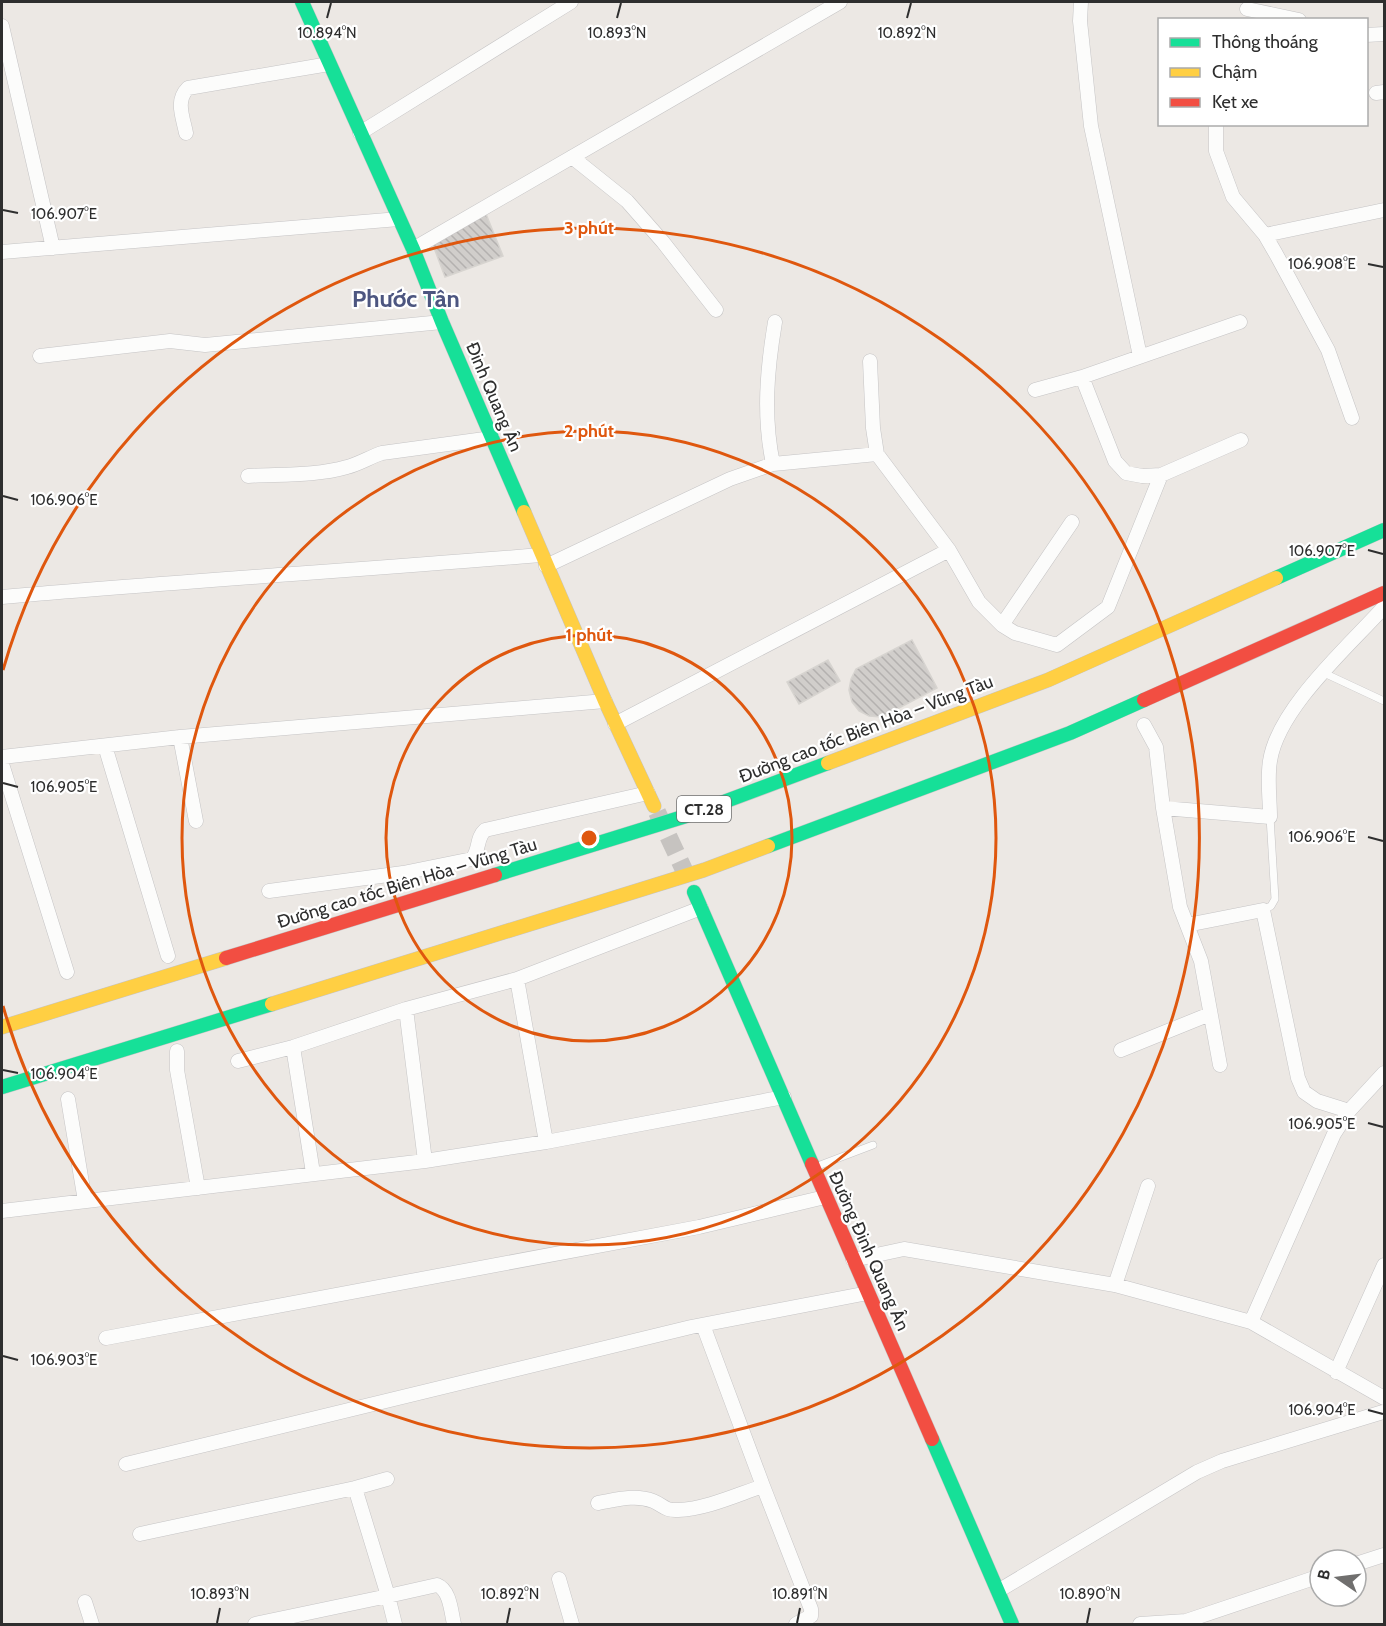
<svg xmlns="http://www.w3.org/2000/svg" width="1386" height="1626" viewBox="0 0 1386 1626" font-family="Cabin,sans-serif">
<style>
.building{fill:url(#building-back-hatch);stroke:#d7d4d0;stroke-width:1.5}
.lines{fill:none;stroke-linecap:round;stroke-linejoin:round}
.secondary-tunnel{stroke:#c6c3c0;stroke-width:18;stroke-dasharray:18 9;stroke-linecap:butt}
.lane-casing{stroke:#c5c4c5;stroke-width:8}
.street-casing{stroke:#c5c4c5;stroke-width:15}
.fast-casing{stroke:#c5c4c5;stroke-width:15}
.slow-casing{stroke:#c5c4c5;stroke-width:15}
.jam-casing{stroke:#c5c4c5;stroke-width:15}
.lane{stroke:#fcfcfb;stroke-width:7}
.street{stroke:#fcfcfb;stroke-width:14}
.fast{stroke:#16e098;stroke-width:14}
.slow{stroke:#ffcf43;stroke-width:14}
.jam{stroke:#f24e42;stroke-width:14}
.ticks{fill:none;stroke:#2e2e2e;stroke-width:2}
.ring{fill:none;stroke:#df570e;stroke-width:3}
.labels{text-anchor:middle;stroke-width:4.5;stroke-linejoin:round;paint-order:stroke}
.shield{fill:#fff;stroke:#6d6d6d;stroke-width:1.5}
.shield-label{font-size:16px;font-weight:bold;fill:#2e2e2e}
.street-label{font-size:18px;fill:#2e2e2e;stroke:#fff}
.district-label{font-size:24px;font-weight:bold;fill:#4d5680;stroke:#fff}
.ticks-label{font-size:15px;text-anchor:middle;fill:#2e2e2e;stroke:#fff;stroke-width:4.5;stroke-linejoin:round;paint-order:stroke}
.centre{fill:#df570e;stroke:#fff;stroke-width:3}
.ring-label{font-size:18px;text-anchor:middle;font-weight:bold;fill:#df570e;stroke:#fff;stroke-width:4.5;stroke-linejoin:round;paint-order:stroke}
</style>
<defs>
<pattern id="building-back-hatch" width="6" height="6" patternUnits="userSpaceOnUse" patternTransform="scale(1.5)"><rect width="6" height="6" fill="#d1cecb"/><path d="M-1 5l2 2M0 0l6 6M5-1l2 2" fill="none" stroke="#b4b1af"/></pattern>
</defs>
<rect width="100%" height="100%" fill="#ece8e4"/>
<!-- building -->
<path class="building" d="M486,214L503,256L445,277L433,245Z
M912,640L937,688L882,717L869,716L859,711L852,702L849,690L851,679L856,669Z
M828,660L840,681L799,704L787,682Z"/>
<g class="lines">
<!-- secondary-tunnel -->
<path class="secondary-tunnel" d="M657,812L691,885"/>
<defs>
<path id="lane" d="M1324,673L1384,701
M1263,910L1271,906L1275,899L1270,817
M815,1167L873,1145"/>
<path id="street" d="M1081,2L1080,21L1091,126L1140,356
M1247,9L1299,20
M2,26L53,248
M1366,35L1384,34
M1376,93L1384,92
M1216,124V151L1233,197L1265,235L1276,254L1328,350L1352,418
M186,133C183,117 175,101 188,88L329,64
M360,133L571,2
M572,157L627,201L663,242L716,310
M1265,235L1384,210
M413,249L840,2
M2,252L399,219
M40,356L170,341L205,345L442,322
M870,361L873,428L877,454L949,550L979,602L1002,625L1015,633L1057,645L1108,607L1161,475
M1082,377L1115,461L1126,473L1142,476L1161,475L1241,440
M1035,390L1082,377L1240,322
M773,464C763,416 767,370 775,322
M248,476C280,474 316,476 347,467C359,464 370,457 382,453L492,438
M546,566L730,479L773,464L877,454
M2,597C181,581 361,570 541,555
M1002,625L1072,522
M615,724L949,550
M1144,725L1156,747L1163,808L1180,907L1201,961L1220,1065
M180,737L196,821
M105,746L168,956
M2,757L180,737L605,701
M2,764L67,972
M1163,808L1270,817C1270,799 1267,779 1270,761C1278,708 1349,646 1384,607
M269,891L403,873L472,859C480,850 476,838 485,830L648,793
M1187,925L1263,910L1298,1078L1304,1092L1317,1101L1349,1111
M517,979L701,908
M406,1009L425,1161L546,1142L784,1097
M293,1047L313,1173
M1121,1050L1210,1014
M177,1051V1070L198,1188
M238,1061L293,1047L406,1009L517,979L546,1142
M68,1099L85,1201
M2,1211L425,1161
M853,1260L904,1249L1115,1285L1251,1322L1384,1398
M1115,1285L1148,1186
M1251,1322L1334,1134L1349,1111L1384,1073
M703,1325L763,1486L811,1609V1616L796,1624
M106,1338L699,1227L825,1197
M1336,1372L1384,1265
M126,1464L691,1327L868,1293
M355,1488L387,1479
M598,1503C616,1500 635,1494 653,1501C663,1505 665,1511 678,1510C706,1509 736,1495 763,1486
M140,1534L355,1488L388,1596L437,1585C450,1590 451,1611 454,1624
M1356,1564L1384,1555
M559,1579L572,1624
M998,1591L1197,1472L1222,1461L1383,1412
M85,1602L92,1624
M255,1624L388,1596L395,1624
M1140,1624L1186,1621L1320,1576"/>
<path id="fast" d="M302,2L413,249L442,322L524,512
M1276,578L1384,530
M768,846L1070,733L1144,700
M495,875L686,816L828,763
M694,892L812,1164
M2,1087L272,1004
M932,1439L1012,1624"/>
<path id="slow" d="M524,512L605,701L654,806
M828,763L1048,680L1276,578
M272,1004L704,870L768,846
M2,1027L226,958"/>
<path id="jam" d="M1144,700L1384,593
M226,958L495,875
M812,1164L932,1439"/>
</defs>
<!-- lane casing -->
<use href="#lane" class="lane-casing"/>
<!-- street casing -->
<use href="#street" class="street-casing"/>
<!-- fast casing -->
<use href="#fast" class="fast-casing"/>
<!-- slow casing -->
<use href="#slow" class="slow-casing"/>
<!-- jam casing -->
<use href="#jam" class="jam-casing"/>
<!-- lane -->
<use href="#lane" class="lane"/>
<!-- street -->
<use href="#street" class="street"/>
<!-- fast -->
<use href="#fast" class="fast"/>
<!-- slow -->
<use href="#slow" class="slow"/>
<!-- jam -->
<use href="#jam" class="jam"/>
</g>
<!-- ticks -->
<path class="ticks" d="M327,18L331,3M617,18L621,3M907,18L911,3M3,210L18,213M1368,264L1383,267M3,496L18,500M1368,550L1383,554M3,783L18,787M1368,837L1383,841M3,1070L18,1073M1368,1123L1383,1127M3,1356L18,1360M1368,1410L1383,1414M217,1623L220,1608M507,1623L510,1608M797,1623L800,1608M1087,1623L1090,1608"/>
<!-- distance rings -->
<g class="ring">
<circle cx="589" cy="838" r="203"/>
<circle cx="589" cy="838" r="407"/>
<path d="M3 670A610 610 0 1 1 3 1006"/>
</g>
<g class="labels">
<!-- shield labels -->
<rect class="shield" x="677" y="796" width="54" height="26" rx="4.5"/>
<g class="shield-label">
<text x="704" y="815">CT.28</text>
</g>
<!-- street labels -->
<g class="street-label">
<text transform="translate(494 397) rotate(67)" y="6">Đinh Quang Ân</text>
<text transform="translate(866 729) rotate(-21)" y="6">Đường cao tốc Biên Hòa – Vũng Tàu</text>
<text transform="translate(407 883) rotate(-17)" y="6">Đường cao tốc Biên Hòa – Vũng Tàu</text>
<text transform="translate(869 1251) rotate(66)" y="6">Đường Đinh Quang Ân</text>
</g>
<!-- district labels -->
<g class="district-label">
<text x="406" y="307">Phước Tân</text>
</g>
</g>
<g class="ticks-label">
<text x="327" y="38">10.894°N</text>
<text x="617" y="38">10.893°N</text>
<text x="907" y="38">10.892°N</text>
<text x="64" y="219">106.907°E</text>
<text x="1322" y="269">106.908°E</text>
<text x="64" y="505">106.906°E</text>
<text x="1322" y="556">106.907°E</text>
<text x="64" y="792">106.905°E</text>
<text x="1322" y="842">106.906°E</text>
<text x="64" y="1079">106.904°E</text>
<text x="1322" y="1129">106.905°E</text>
<text x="64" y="1365">106.903°E</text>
<text x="1322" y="1415">106.904°E</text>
<text x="220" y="1599">10.893°N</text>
<text x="510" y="1599">10.892°N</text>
<text x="800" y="1599">10.891°N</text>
<text x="1090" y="1599">10.890°N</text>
</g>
<circle cx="589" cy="838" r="9" class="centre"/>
<g class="ring-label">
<text x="589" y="234">3 phút</text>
<text x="589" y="437">2 phút</text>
<text x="589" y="641">1 phút</text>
</g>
<!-- border -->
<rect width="1386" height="1626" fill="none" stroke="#2e2e2e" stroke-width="6"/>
<!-- legend -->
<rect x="1158" y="18" width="210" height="108" fill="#ffffff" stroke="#ababab" stroke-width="1.5"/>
<rect x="1170" y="38" width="30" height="9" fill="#16e098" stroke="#ababab" stroke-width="1.5"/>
<text x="1212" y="48" font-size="18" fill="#2e2e2e">Thông thoáng</text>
<rect x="1170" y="68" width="30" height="9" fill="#ffcf43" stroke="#ababab" stroke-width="1.5"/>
<text x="1212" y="78" font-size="18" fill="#2e2e2e">Chậm</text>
<rect x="1170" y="98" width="30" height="9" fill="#f24e42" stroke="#ababab" stroke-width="1.5"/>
<text x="1212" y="108" font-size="18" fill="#2e2e2e">Kẹt xe</text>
<!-- north arrow -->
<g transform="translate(1338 1578) rotate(284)"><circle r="28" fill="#ffffff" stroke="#ababab" stroke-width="1.5"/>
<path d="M0-4.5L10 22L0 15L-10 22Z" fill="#706f6e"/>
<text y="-9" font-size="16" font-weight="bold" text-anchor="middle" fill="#2e2e2e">B</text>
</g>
</svg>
